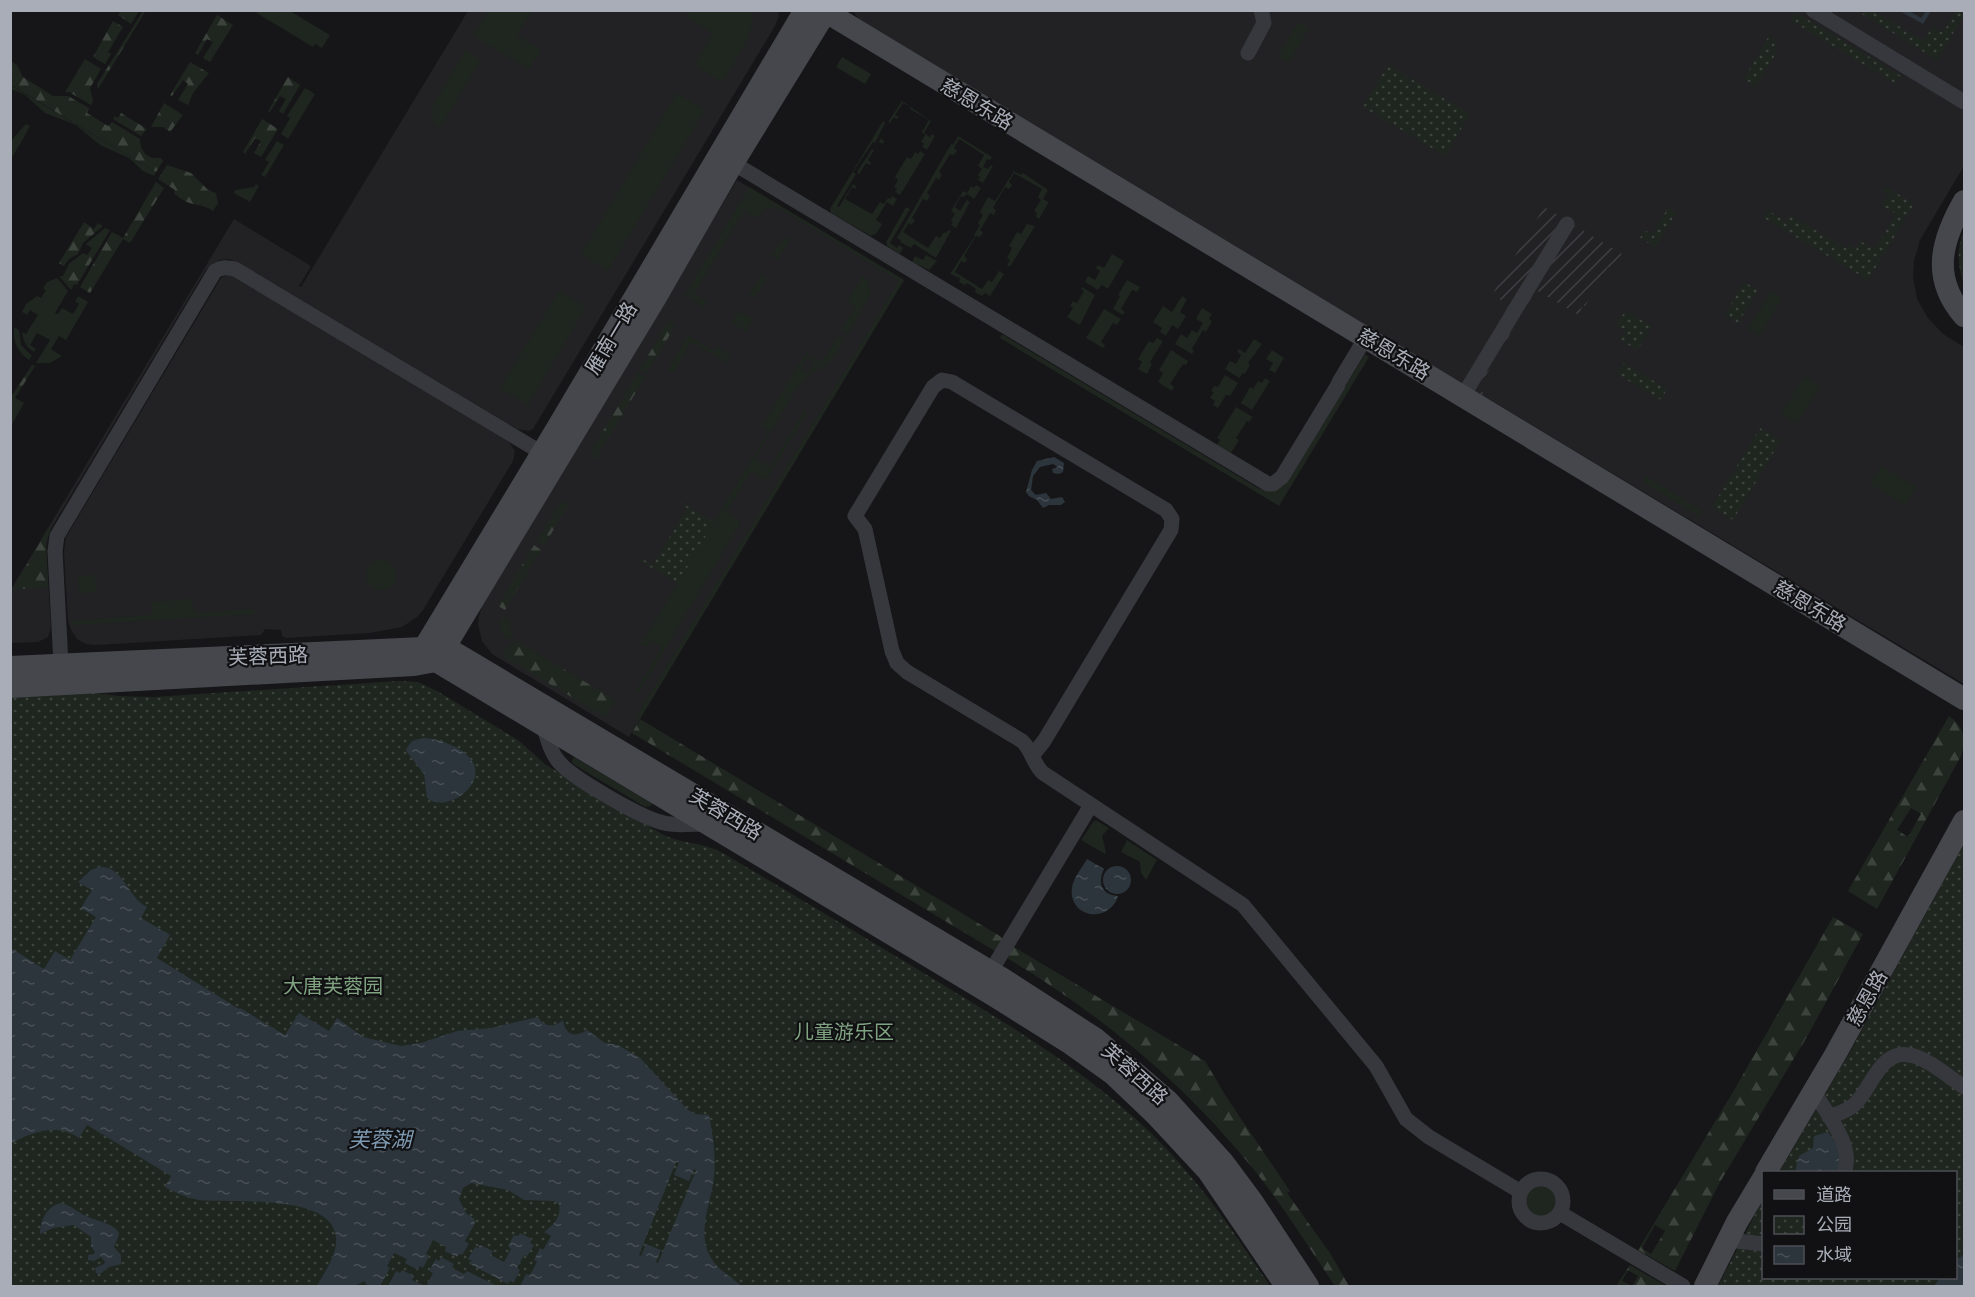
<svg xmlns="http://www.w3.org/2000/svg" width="1975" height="1297" viewBox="0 0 1975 1297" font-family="Quicksand,'Noto Sans SC',sans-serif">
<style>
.built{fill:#222225}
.industrial{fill:url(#industrial-furrows)}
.green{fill:#1e261f}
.forest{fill:url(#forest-firs);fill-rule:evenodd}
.park{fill:url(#park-dots)}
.water{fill:url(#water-ripples);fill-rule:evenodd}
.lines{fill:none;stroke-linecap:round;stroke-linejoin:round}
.street{stroke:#37383d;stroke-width:15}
.secondary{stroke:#45474d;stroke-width:22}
.labels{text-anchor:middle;stroke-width:4.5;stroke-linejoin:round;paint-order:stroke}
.street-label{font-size:20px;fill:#a8adb8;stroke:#111113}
.park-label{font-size:20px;fill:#7fa381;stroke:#111113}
.water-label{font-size:21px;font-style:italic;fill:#7f9bb3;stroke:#111113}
</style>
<defs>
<pattern id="industrial-furrows" width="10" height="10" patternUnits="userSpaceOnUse" patternTransform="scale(1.5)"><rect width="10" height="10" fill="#222225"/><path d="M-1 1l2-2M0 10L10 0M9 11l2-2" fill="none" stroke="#3f3f43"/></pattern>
<pattern id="forest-firs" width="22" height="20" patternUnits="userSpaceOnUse" patternTransform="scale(1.5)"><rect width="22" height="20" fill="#1e261f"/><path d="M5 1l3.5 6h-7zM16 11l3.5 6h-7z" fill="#3c433d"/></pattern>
<pattern id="park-dots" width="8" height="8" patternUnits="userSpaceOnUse" patternTransform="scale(1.5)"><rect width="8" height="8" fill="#1e261f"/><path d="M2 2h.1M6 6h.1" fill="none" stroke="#3c433d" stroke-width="1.8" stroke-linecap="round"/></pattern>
<pattern id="water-ripples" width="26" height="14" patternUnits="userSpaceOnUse" patternTransform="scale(1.5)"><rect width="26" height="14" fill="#2c353c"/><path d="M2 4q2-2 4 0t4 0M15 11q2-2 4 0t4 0" fill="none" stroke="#485056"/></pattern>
</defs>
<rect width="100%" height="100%" fill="#161618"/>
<!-- built -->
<path class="built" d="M468,11H778L779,16L775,26L533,429L529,431L517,429L239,263L229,259L220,260L212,264L205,271L49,532L46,547L51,627L48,637L38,642L11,643L10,591L234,219L311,266L299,286L301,287Z
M853,11H1964V166L1920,240L1914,261L1913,276L1917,299L1928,318L1943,334L1964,347V684L861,23Z
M737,180L904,280L629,737L492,654L482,641L478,624L479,616L484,600Z
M226,275H231L509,442L515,451L513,461L423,610L417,617L402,627L370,633L286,638L282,636L281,630L265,629L261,635L97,645L86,644L77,639L71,630L68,620L64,552L66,537L221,278Z"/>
<!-- industrial -->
<path class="industrial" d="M1544,207L1622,254L1613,269L1608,267L1585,306L1583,304L1579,315L1536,290L1481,384L1483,395L1488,399L1462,384L1509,305L1492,295Z"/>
<!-- green -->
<path class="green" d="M489,10L532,11L517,35L541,50L529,69L473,36Z
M256,11H290L330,35L322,48L315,44L313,47L255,12Z
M689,11H751C759,30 732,65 722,82L694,65L713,33L686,16Z
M1298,22L1309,28L1289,63L1278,56Z
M465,50L481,60L440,128L434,123L431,109Z
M842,57L871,74L865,84L836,67Z
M10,85L156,172L154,176L143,171L129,158L100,145L76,125L45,113L25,95L11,89Z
M305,88L315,94L288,139L281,134L290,118L287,116Z
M677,93L705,110L608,271L581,254Z
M902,101L931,121L924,133L930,137L932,134L935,136L927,150L922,147L924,143L921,142L925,135L922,132L929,120L910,109V107L903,103L895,115L899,117L897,119L894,117L890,123L888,122Z
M883,121L885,123L875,143L873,142L853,172L856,174L837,206L839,207L859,174L857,172L872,149L874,150L885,131L881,139L884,141L883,144L879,142L868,160L871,163L870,165L866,163L853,184L857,187L855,189L852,187L845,199L872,214L880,202L884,204L888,198L890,199L892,196L897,199L893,206L887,202L876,220L882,224L877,233L871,236L831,213L830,209Z
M958,136L992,157L990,160L987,159L983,167L988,169L991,165L993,166L983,183L978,180L980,177L978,175L982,169L978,166L984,155L959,139L954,148L957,151L954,155L950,154L939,172L942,175L939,180L936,178L927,193L930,196L927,201L923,199L912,218L915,220L912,225L909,223L903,232L928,248L936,236L940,238L944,232L946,233L949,230L951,231L936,258L914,244L911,248L900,242L901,240L897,238L951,144L953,145Z
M277,141L284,145L265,177L261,175L269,162L265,160Z
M920,151L925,154L900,195L895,192L897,189L894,187L898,180L895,177L907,157L911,159L915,152L918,154Z
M1014,171L1021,175L1023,173L1048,190L1043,199L1049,202L1039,219L1036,217L1037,213L1034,211L1041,200L1038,197L1042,189L1014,173L1009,182L1012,185L1009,189L1005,187L993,208L996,210L994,215L990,213L980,230L983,233L980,237L976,236L964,256L967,259L965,263L961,261L955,272L982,289L988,280L992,282L999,271L1004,274L990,296L985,293L982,296L975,292L976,289L967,283L965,285L959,282L960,278L950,274L975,236L974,235L980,225L978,223L983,215L980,212L988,197L995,201Z
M256,184L259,186L250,202L234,193L235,190L254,187Z
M976,185L981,188L974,199L967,194L964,197L961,196L955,207L960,211L967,200L970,202L956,228L951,225L953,222L951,220L955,214L951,211L963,191L967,193L971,186L974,188Z
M749,187L904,280L640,719L636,717L899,281L781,209C770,205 763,209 757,218L744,211L694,294L707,302L704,307L685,295Z
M906,207L910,209L890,243L897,248L899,245L903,248L900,254L887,246L886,242Z
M1027,224L1035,226L1010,267L1007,265L1010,260L1007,258L1012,248L1009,246L1017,232L1021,234Z
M792,237L778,260L772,256L780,242Z
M1112,254L1124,261L1108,289L1102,285L1098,290L1085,282L1088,276L1095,280L1100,271L1096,268L1098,265L1104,268Z
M926,255L937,261L929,270L912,262L915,256L923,260Z
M761,274L767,278L755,298L749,295Z
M862,276L868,280L871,294L848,334L841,330L856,306L847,301Z
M57,278L68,291L55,313L58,314L62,308L73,314L79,304L75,301L78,296L88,302L66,340L59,336L51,349L62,356L50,363H36L50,340L37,333L30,345L36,349L34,352C26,347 23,341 22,332L26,334L38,315L30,310L27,315L22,312L26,304L37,296L41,298L46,290L43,288L47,282Z
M1127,280L1140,287L1137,292L1132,290L1121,309L1125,312L1123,315L1113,309L1120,296L1118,295Z
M1082,287L1095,295L1080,325L1067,317L1073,308L1070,306L1073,301L1077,303L1084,291L1081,289Z
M559,291L586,307L528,405L500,388Z
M1771,291L1782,298L1760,336L1748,329Z
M1182,296L1187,299L1180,312L1186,316L1178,329L1172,325L1166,336L1160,332L1162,328L1153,322L1163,306L1172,312Z
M1202,308L1212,314L1209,319L1212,321L1206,332L1203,330L1192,349L1194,351L1192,354L1175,344L1181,334L1187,338L1192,330L1197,333L1203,323L1196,319Z
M1104,309L1121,319L1117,325L1113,323L1101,342L1105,345L1103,348L1086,338Z
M739,311L753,319L746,332L731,323Z
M14,327L19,330L21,345L32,356L29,360C17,351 13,342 14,327Z
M1002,334L1258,488C1271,493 1279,491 1288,481L1365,354L1369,357L1279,506L1000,338Z
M688,335L714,351L717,347L731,356L727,363L691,342L673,373L668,370Z
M838,336L844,340C839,348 835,358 827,364C817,371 807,375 799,385L755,458L770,467L804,411L807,413L766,480L751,471L726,512L741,522L638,694L635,692L662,647L651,640L646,647L641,644L769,431L762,426L806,352L809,354L801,369L808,374L815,363L809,360L812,356L822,362Z
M1157,338L1163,341L1150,362L1152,364L1147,374L1138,369L1142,362L1138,359L1149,341L1153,343Z
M1254,339L1262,344L1248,363L1250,365L1245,374L1243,373L1239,378L1225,369L1230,361L1236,364L1241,355L1237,352L1239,349L1245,353Z
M1171,350L1188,361L1186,365L1183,364L1170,384L1174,387L1172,391L1158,382L1163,373L1159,370Z
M1272,350L1284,358L1275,373L1269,370L1273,363L1266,359Z
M1225,375L1238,383L1230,396L1226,395L1218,408L1213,405L1215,401L1210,398L1214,392L1211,391L1214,386L1218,387Z
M1804,376L1820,386L1797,423L1781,414Z
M1265,378L1270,381L1252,410L1241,403L1250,387L1253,389L1258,381L1262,383Z
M1236,407L1253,417L1249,422L1247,421L1236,438L1239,440L1231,453L1217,445L1220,440L1217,438Z
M1881,466L1916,487L1905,505L1870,484Z
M1646,476L1703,511L1699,516L1643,482Z
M366 575a15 15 0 1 1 30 0a15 15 0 1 1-30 0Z
M95,575L96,592L79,593L78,576Z
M192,599L194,613L254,609V614L73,625L72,621L152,615V602Z
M500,618H510V627L514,636L505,640L501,629Z
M574,757L652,803L651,806L645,807L573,764L572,761Z
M1094,821H1097L1109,828L1102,836L1106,852L1105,854L1081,840Z
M1127,840L1157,860L1146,880L1141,873L1140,862L1121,852Z
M1525 1201a16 16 0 1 1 32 0a16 16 0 1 1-32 0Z"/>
<!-- forest -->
<path class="forest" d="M121,11V10L139,11L131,24L118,15Z
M143,11L145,12L98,89L97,84Z
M217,15L233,25L210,62L203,58L213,42L207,39L198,55L195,53Z
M113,21L123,27L108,52L111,54L105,64L93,57Z
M85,59L101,69L90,88L93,101L91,105L69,92H65Z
M11,61L17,65L23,77L53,96H68L89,108L87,113L108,126L112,122L140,139C140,152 148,160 161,158L163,161L156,172L11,85Z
M190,62L209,73L193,93L188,105L178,100L188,84L183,80L172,96L170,95Z
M288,77L300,85L283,114L279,111L286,99L280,96L270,112L268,111Z
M164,103L183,115L170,132L163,127H151Z
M121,113L147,129L141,136L113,119L115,116L118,118Z
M262,119L278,129L261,157L254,153L261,141L255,138L245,154L243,152Z
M26,124L30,126L11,159V141Z
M167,165L191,173L208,190L216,193L218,203L213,211C198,201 191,209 174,193L175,190L158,179Z
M156,182L164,188L130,243L123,239L90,293L80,287L112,232L123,238Z
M84,222L94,229L98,223L103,226L83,243L78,254L69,259L64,266L59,263Z
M105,228L110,230L77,285L74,284L71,290L59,276H63L69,264L83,253L87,255L92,248L86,244Z
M668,322L675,326L647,373L640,369Z
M32,365L35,366L15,398L24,403L11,426V397Z
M638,373L645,377L595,460L591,455L592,449Z
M563,502L569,503L544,546L537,541L558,506Z
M49,527L51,528L46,542L48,587L12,590Z
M534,545L541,550L505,610L498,606Z
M517,641L615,700L605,717L503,656V651Z
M1949,716C1964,726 1966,739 1961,756L1877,909L1848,891ZM1911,808L1921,814L1908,837L1897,830Z
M640,719L1003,938L995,951L632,733Z
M1833,917L1863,934L1808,1035L1720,1182L1675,1271L1638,1250L1733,1092ZM1655,1225L1665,1231L1651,1254L1642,1248Z
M1014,947L1205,1061L1227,1098L1290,1191L1287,1193L1330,1253L1349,1286H1335C1309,1248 1284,1207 1255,1171C1184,1083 1103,1016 1007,958Z
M1630,1265L1666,1286H1616ZM1628,1270L1638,1276L1632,1286L1622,1281Z"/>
<!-- park -->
<path class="park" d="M1864,11H1873L1924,41L1932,27L1943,33L1956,11H1964V15L1937,60L1862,14Z
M1795,12L1901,76L1896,84L1790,20Z
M1769,36L1777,41L1774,47L1778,50L1756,86L1744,79Z
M1388,65L1470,114L1445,156L1363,107Z
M1885,186L1914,204L1868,280L1764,218L1768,210L1787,223L1790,215L1847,249L1850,244L1856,250L1860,241L1875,249L1896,214L1881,205L1890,194L1882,191Z
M1668,208L1676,213L1655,247L1640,238L1644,230L1652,234Z
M1964,231V285C1958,267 1956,249 1964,231Z
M1744,282L1758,290L1738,323L1725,315Z
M1625,311L1652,326L1637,350L1619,339L1627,330L1616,326Z
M1624,363L1667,389L1661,400L1617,374Z
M1760,428L1781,440L1733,520L1712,507Z
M677,500L714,522L678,583L640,561L642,559L653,565L687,508L676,501Z
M399,681L418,682L437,691L518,740L546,765L662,834C681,844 702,842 721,852C792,894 862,936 932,978C1009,1025 1085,1070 1151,1133C1198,1179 1234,1232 1270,1286H11V694L80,691L119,696L154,697Z
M1964,844V1286H1718L1763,1199L1764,1278H1956V1172H1779L1850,1052Z"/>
<!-- water -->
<path class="water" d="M1900,11H1909L1921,18L1926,11H1931L1923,24Z
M1054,457L1064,463L1063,472L1059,474L1053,473L1052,469L1058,467L1053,464L1040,467L1033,476L1031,490L1036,495L1046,493L1051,499L1062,497L1065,502L1061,505H1049L1043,508L1037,500L1029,496L1026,492L1032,470L1037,461Z
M423,738C440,738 480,752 475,776C472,794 442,811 427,798L424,774L407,752L406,749L412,741Z
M1087,859L1104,869C1097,883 1102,895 1118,896C1109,925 1068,917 1072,888C1073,878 1082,868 1087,859Z
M1103 880a14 14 0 1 1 28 0a14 14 0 1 1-28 0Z
M99,867C124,866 127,897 147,907L141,918L170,935L157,958L239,1009L240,1008L285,1035L299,1013L329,1031L337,1018L363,1037L401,1046L421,1043L457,1031L491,1028L538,1017C544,1027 554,1028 563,1020C565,1035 575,1038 587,1030L605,1043L618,1045L640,1058L688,1110L696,1114L709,1115C713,1135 716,1156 714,1176C712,1201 697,1230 709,1254C715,1268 731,1277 742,1286H520L526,1274L530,1275L537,1262L534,1260L540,1248L543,1250L551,1236L544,1232C553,1226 562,1216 559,1204L554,1201L524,1200L508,1190L471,1183L463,1188L459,1199L466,1213L474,1219L475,1223L465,1241L469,1244L462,1255L459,1254L457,1257L445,1251L446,1247L433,1240L426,1254L429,1256L423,1268L420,1266L418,1270L405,1263L407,1259L394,1253L387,1266L390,1268L380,1286H368L364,1281L355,1286H317C324,1273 334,1259 336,1244C342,1191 230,1204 199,1200C187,1198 176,1193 165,1187L171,1176L87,1125L79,1138C56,1123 34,1132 11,1143V948L44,969L55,951L70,960L96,917L81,908L92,890L78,882L91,870ZM676,1162L679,1163L674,1175L689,1181L694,1169L696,1170L658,1263L656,1262L661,1250L646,1244L641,1256L639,1255Z
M1828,1132C1839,1145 1842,1157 1837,1172H1795L1799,1156L1813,1148L1814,1136Z
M61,1203C71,1205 77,1212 86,1216C97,1221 108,1222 117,1230L119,1235L114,1247L121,1255V1264L109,1267L100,1274L96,1273L95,1268L104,1264L105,1262L101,1257L94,1261L88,1260V1255L94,1254L95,1252L91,1246V1237L74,1225L53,1228L40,1234C40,1220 47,1206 61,1203Z
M520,1233L532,1239L530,1243L534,1245L527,1256L524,1255L517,1268L520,1270L514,1282L510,1281L508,1284L470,1264L472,1261L468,1259L475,1247L478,1248L480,1245L493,1251L491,1255L504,1262L511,1249L508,1246L514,1235L518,1236Z
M1964,1254V1286H1934L1940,1278H1956V1259L1961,1257Z
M441,1257L454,1264L452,1268L464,1274L467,1271L497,1286H426L433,1273L429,1271L436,1259L439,1261Z
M402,1270L414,1276L412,1280L425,1286H388L396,1271L400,1273Z"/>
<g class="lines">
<!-- street -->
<path class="street" d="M1813,10L1964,102
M1248,53L1264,23L1261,10
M733,163L1268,484H1273L1282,477L1338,385
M1339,382L1366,337
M1463,396L1567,224
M61,664L55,551L57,536L215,271C222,267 227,267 235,269L542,453
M543,724C547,737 550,752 559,762C572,778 636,814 657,821C673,827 691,824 707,824
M1032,756L1044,741L1171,530L1172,519L1166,510L952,382L942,380L933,387L855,516L865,529L892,651L897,663L907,672L1022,741C1032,750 1033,764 1043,773L1243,905L1376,1066L1406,1119L1429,1137L1521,1192
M991,971L1091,805
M1814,1092C1827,1114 1855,1147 1844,1172
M1829,1117C1837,1114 1847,1111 1854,1105C1871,1090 1879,1050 1909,1055C1926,1057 1949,1077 1964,1087
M1519 1201a22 22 0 1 1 44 0a22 22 0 1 1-44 0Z
M1560,1213L1683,1286
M1728,1240L1764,1244"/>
<!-- secondary -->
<path class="secondary" d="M823,10L1964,699
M1964,201C1941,241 1931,278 1964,316
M418,658L556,430L805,10
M437,660L656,297L733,163L827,10
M10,667L445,647L1003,979L1096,1039L1168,1101L1223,1162L1252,1201L1308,1286
M10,687L414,665L436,661L993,995L1071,1044L1113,1074L1156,1115L1208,1171L1286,1286
M1766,1172L1835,1055L1964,821
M1705,1286L1737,1222L1764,1177"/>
</g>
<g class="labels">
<!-- street labels -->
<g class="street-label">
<text transform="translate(977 104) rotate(31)" y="7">慈恩东路</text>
<text transform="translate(611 338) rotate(-59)" y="7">雁南一路</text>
<text transform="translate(1394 354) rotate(31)" y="7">慈恩东路</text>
<text transform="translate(1810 606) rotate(31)" y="7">慈恩东路</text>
<text transform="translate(268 656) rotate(-2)" y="7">芙蓉西路</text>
<text transform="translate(726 814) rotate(31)" y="7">芙蓉西路</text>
<text transform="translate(1867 998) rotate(-61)" y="7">慈恩路</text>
<text transform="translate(1135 1074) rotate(42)" y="7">芙蓉西路</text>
</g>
<!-- park labels -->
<g class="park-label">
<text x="333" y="993">大唐芙蓉园</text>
<text x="844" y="1039">儿童游乐区</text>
</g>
<!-- water labels -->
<g class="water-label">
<text x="380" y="1147">芙蓉湖</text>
</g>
</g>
<!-- border -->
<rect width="1975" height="1297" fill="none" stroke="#a8adb8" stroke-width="24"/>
<!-- legend -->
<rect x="1762" y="1171" width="195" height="108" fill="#111113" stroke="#4d4f55" stroke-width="1.5"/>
<rect x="1774" y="1190" width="30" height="9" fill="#45474d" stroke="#4d4f55" stroke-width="1.5"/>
<text x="1816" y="1201" font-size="18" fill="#a8adb8">道路</text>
<rect x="1774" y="1216" width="30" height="18" fill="url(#park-dots)" stroke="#4d4f55" stroke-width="1.5"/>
<text x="1816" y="1231" font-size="18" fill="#a8adb8">公园</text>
<rect x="1774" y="1246" width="30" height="18" fill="url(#water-ripples)" stroke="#4d4f55" stroke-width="1.5"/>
<text x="1816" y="1261" font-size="18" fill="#a8adb8">水域</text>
</svg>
